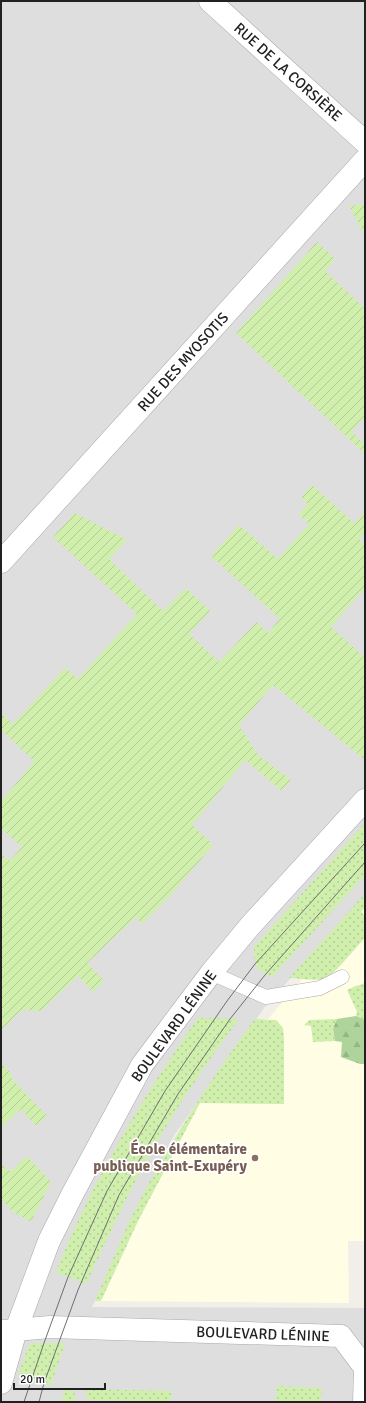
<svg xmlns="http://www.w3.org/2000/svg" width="366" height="1403" viewBox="0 0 366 1403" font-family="Signika,sans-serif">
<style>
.residential{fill:#dfdede}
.education{fill:#fffee4}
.grass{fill:url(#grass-dots)}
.forest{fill:url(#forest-firs)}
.garden{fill:url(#garden-furrows)}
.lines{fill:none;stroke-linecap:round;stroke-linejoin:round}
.lane-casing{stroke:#a8a8a8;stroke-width:15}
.street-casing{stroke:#a8a8a8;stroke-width:23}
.lane{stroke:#fff;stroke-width:14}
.street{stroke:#fff;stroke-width:22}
.tram{stroke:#6f6f6f;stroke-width:1}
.education-dot{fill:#8d6e63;stroke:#fff;stroke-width:1.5}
.labels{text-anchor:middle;stroke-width:3.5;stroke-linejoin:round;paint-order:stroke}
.street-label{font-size:15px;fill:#212121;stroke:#fff}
.education-label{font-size:15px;font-weight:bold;fill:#785e54;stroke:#fff;text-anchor:end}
</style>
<defs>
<pattern id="grass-dots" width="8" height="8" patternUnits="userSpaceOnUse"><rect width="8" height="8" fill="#d0eeac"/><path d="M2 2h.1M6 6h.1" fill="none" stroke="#b2cc94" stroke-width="1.8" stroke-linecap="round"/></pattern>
<pattern id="forest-firs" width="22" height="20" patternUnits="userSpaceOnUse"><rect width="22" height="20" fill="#aed39b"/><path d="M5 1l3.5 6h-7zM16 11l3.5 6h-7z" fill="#95b585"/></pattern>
<pattern id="garden-furrows" width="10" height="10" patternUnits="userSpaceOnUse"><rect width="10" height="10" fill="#d0eeac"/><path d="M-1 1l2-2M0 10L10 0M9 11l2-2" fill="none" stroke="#b2cc94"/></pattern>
</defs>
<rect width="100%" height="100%" fill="#f2eee8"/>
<!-- residential -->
<path class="residential" d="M1,1H365V895L264,1008L173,1137L92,1307L365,1308V1402H1Z"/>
<!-- education -->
<path class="education" d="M365,902V1241H348L349,1303L101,1301L139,1219L200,1103L262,1019H268L302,979L297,978Z"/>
<!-- grass -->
<path class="grass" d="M365,823V875L273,976C255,973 254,963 254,947Z
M365,894V908L361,912L365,916V938C357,946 335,974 326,978C315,982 301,978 289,978Z
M365,983V1020L356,1016L357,1012L347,990L356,986Z
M198,1018L239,1019C201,1070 166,1123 136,1180C118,1214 103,1249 86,1284L56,1272C92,1182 142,1098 198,1018Z
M255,1019L276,1020L283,1028L284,1038V1104L200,1103L139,1219L101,1301H95C107,1274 118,1247 130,1220C165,1149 208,1083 255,1019Z
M337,1019L333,1029L335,1041L313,1042L311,1026L304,1025L309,1020Z
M36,1343H65L51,1385L18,1375L29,1345Z
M277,1386L322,1388L321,1402H276Z
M86,1389L172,1391L170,1401L87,1400Z
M64,1390L74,1391L76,1402H62Z"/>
<!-- forest -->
<path class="forest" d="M356,1016L365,1020V1064H360L341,1057L342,1042L335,1041L333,1029L337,1019Z"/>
<!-- garden -->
<path class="garden" d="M365,204V235L349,206Z
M317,242L335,259L325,271L365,309V417L351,432L365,444V454L236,333Z
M312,485L354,523L365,512V531L359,539L365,545V588L331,627L365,658V760L273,685L239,725L258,755L291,780L282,791L245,760L192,825L213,845L171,895L142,924L136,917L87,963L104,981L93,992L78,976L41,1011L22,1010L1,1030V854L10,861L22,847L1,828V801L21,778L34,761L1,730V713L13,724L65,668L78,679L137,614L53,537L75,513L127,540L109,559L163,611L186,588L210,611L189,634L219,662L257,622L268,633L280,619L211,556L239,525L278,559L309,524L299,514L308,504L301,497Z
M1,1063L13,1076L11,1078L47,1116L36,1126L21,1109L1,1127Z
M27,1156L51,1182L31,1222L12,1211L1,1199V1163L10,1172Z"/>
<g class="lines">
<defs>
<path id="lane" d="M211,973L266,997L320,988L342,977"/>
<path id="street" d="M210,1L365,142
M1,562L365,160
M4,1331L50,1327L341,1336L365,1368L364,1402
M1,1383L16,1330L49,1241L73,1193L142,1065L211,973L250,926L365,800"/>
</defs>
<!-- lane casing -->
<use href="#lane" class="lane-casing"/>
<!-- street casing -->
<use href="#street" class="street-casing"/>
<!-- lane -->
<use href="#lane" class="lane"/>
<!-- street -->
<use href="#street" class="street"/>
<!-- tram -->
<path class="tram" d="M24,1402L44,1343L68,1277L107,1191L165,1091L227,1001L255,964L365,843
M39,1402L44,1383L78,1290L119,1195L178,1094L230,1019L265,975L365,862"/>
</g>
<!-- markers -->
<circle class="education-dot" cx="255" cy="1158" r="4"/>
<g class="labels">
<!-- street labels -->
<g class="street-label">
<text transform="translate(288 72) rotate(42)" y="5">RUE DE LA CORSIÈRE</text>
<text transform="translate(183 362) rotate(-48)" y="5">RUE DES MYOSOTIS</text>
<text transform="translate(174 1026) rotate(-54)" y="5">BOULEVARD LÉNINE</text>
<text transform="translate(263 1334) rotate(2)" y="5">BOULEVARD LÉNINE</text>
</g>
<!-- education labels -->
<g class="education-label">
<text x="247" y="1154">École élémentaire<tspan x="247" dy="17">publique Saint-Exupéry</tspan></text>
</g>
</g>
<!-- border -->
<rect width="366" height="1403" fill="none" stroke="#212121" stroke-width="4"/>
<!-- scale -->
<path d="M14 1383v6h91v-6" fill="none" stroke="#212121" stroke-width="2"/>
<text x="20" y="1383" font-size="12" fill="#212121" stroke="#ffffff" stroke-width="3" paint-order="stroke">20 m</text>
</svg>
